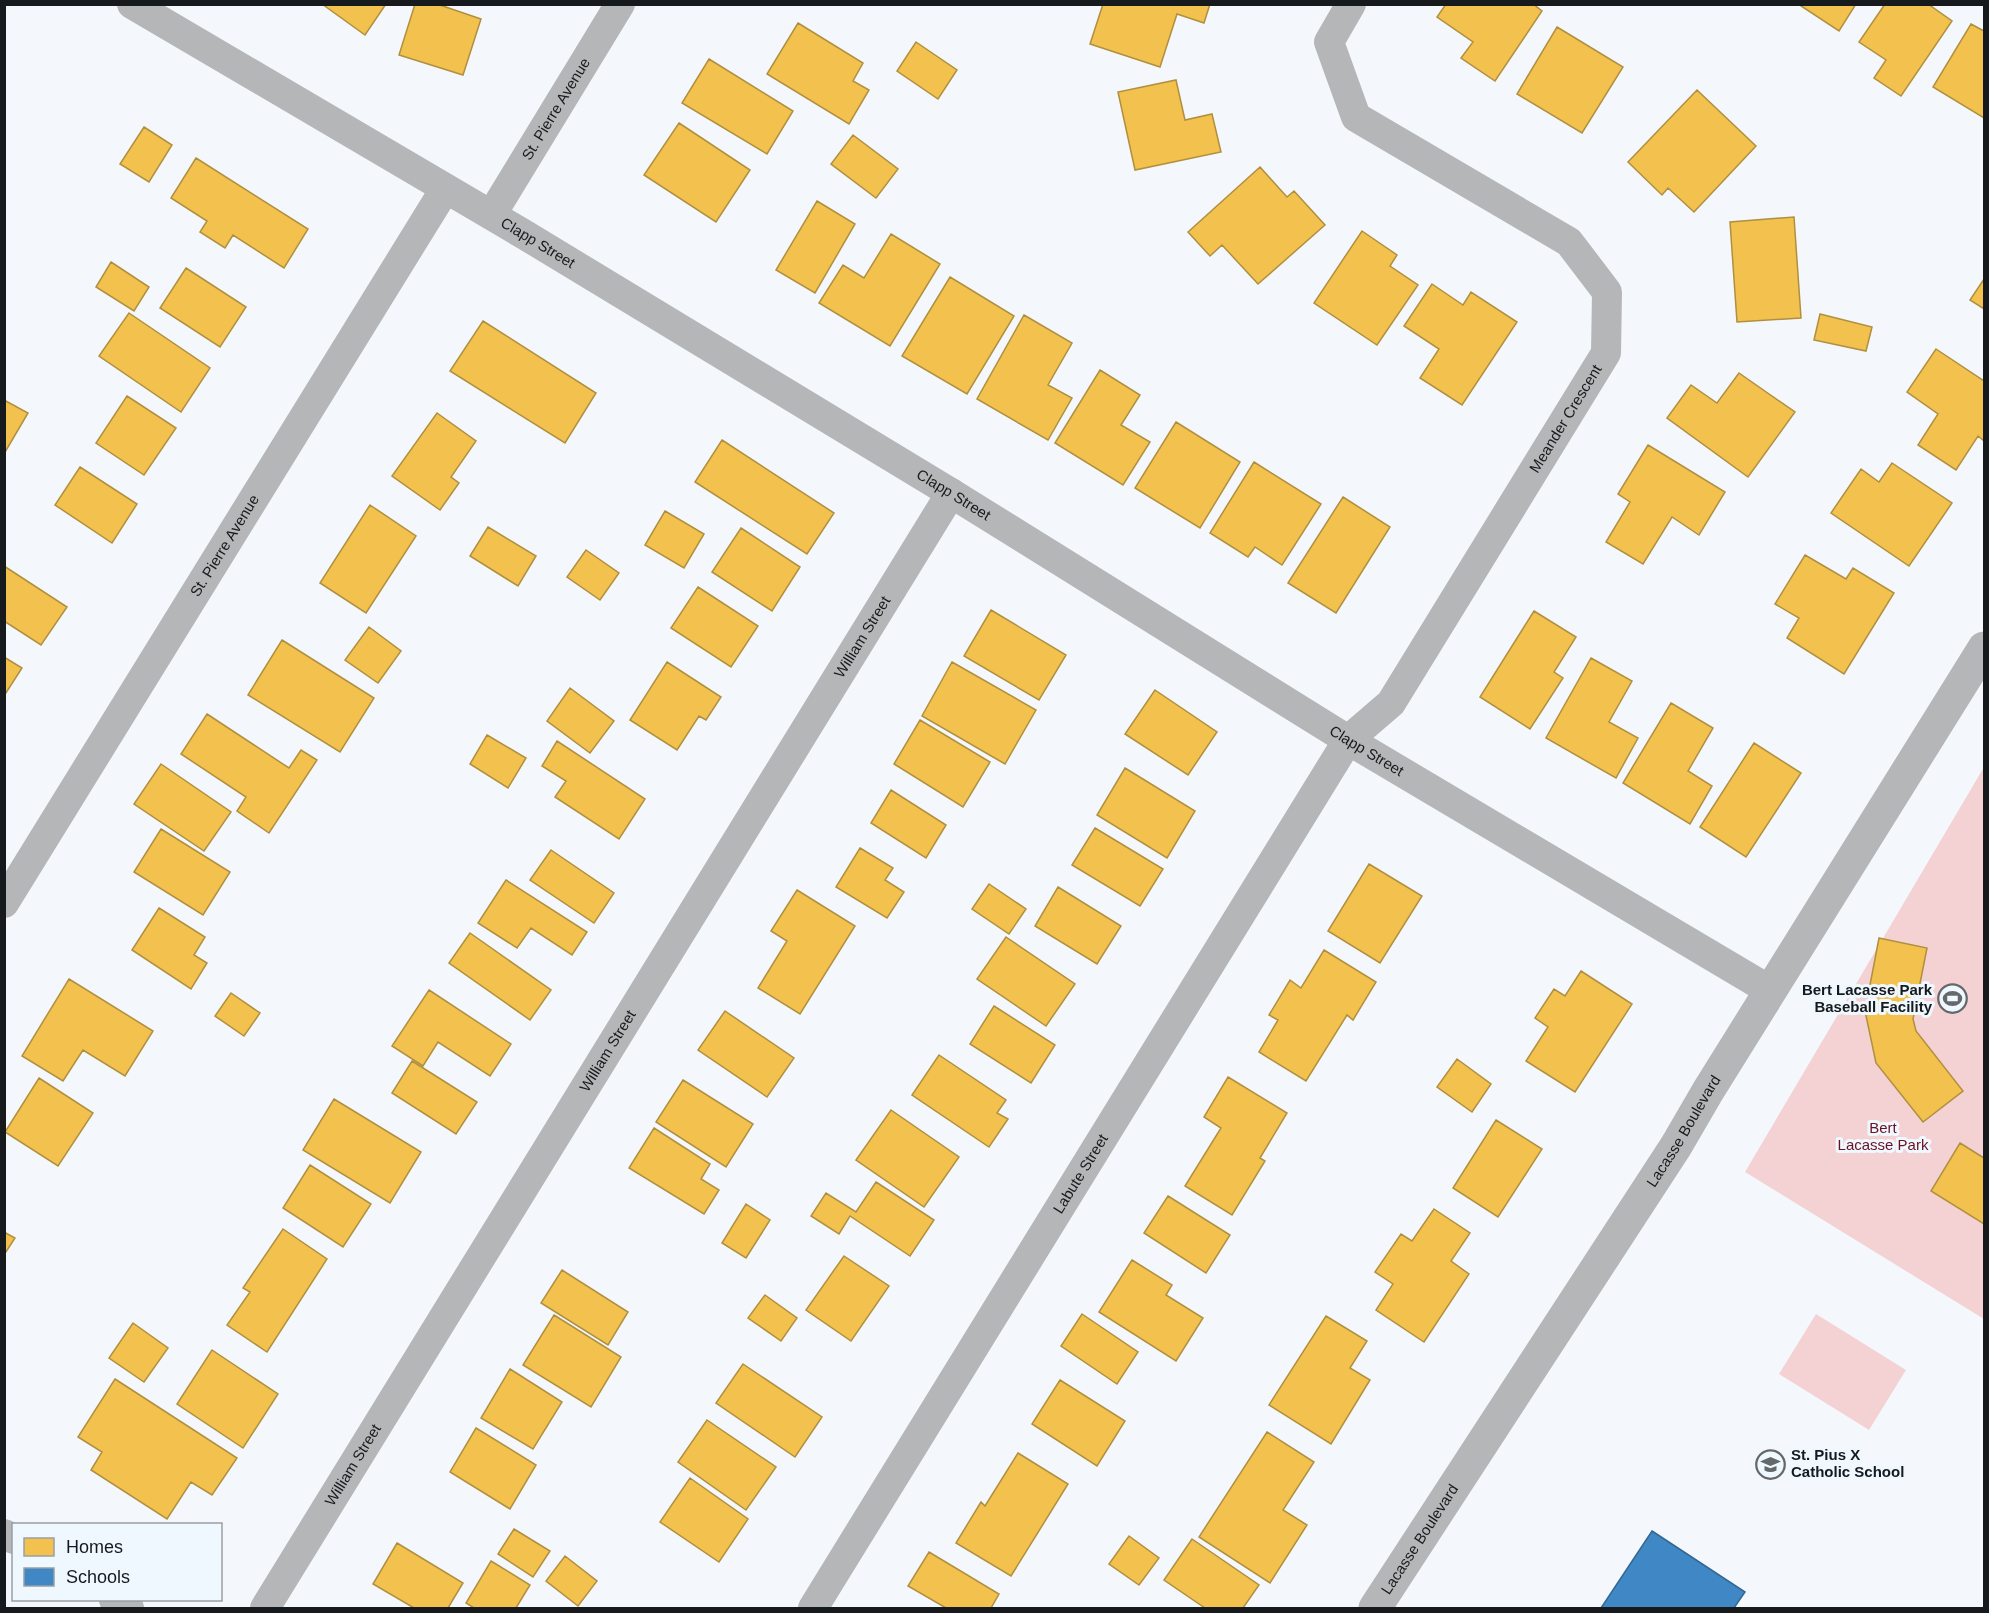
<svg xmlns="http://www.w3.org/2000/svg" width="1989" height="1613" viewBox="0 0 1989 1613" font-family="Arial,sans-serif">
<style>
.green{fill:#f4d2d4}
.homes{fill:#f2c14e;stroke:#b08f3f;stroke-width:1.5}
.schools{fill:#3f88c5;stroke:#336792;stroke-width:1.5}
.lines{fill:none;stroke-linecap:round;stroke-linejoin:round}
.minor{stroke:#b4b6b7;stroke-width:30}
.tertiary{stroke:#b4b6b7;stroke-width:33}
.labels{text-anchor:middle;stroke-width:6;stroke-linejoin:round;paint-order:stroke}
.street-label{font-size:15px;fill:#171a1c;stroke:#f0f8ff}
.poi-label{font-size:15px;font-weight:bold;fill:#171a1c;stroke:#f0f8ff;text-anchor:end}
.park-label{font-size:15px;fill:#6a1121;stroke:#f0f8ff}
</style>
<rect width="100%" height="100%" fill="#f4f8fc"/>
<!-- green -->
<path class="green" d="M1984,767V1319L1745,1172Z
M1816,1314L1906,1370L1869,1430L1779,1374Z"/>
<!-- homes -->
<path class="homes" d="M322,4H386L365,35Z
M415,4H437L481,19L463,75L399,55Z
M1103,4H1210L1204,23L1177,14L1160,67L1090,44Z
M1446,4H1533L1542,11L1495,81L1461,58L1473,42L1437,17Z
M1798,4H1856L1839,31Z
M1885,4H1928L1952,21L1901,96L1874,78L1886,60L1859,42Z
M798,23L863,63L853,81L869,90L849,124L767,74Z
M1971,24L1984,31V118L1933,87Z
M1557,27L1623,67L1582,133L1517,94Z
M916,42L957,70L938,99L897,71Z
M709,59L793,111L767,154L682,103Z
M1176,80L1185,120L1212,114L1221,152L1135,170L1118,92Z
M1697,90L1756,146L1694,212L1668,188L1662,195L1628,162Z
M679,123L750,170L716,222L644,175Z
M144,127L172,145L149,182L120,164Z
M853,135L898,169L876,198L831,164Z
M196,158L308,229L284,268L233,235L225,248L200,232L207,221L171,198Z
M1260,167L1287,197L1294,191L1325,225L1258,284L1222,245L1210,256L1188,232Z
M817,201L855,224L815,293L776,270Z
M1794,217L1801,318L1737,322L1730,222Z
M1362,231L1397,255L1390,266L1418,285L1377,345L1314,303Z
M891,234L940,264L890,346L819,303L843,265L864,278Z
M111,262L149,287L134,311L96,287Z
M186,268L246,307L220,347L160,308Z
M950,277L1014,316L967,394L902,356Z
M1984,279V309L1970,300Z
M1432,284L1463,305L1471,292L1517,322L1462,405L1420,378L1439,349L1404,326Z
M129,313L210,368L181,412L99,356Z
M1820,314L1872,327L1866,351L1814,340Z
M1024,315L1072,343L1048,385L1072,398L1048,440L977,399Z
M483,321L596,393L565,443L450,371Z
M1936,349L1984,381V441L1978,436L1956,470L1918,445L1938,414L1907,392Z
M1100,370L1140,395L1121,425L1150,442L1123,485L1055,443Z
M1739,373L1795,412L1748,477L1667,418L1691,385L1717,403Z
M127,396L176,428L144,475L96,443Z
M4,400L28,413L4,454Z
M437,413L476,441L451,477L459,483L440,510L392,476Z
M1176,422L1240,462L1200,528L1135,488Z
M722,440L834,513L807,554L695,482Z
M1648,445L1725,492L1699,535L1672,517L1643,564L1606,542L1630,502L1618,494Z
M1254,462L1321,504L1282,565L1255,547L1248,557L1210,533Z
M1892,463L1952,503L1909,566L1831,513L1861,469L1879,482Z
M80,467L137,504L112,543L55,505Z
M1343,497L1390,527L1336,613L1288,583Z
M370,505L416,536L366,613L320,583Z
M665,511L704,534L684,568L645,545Z
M488,527L536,556L518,586L470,556Z
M741,528L800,567L772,611L712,572Z
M586,550L619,573L600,600L567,577Z
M1805,555L1846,579L1853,568L1894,593L1844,674L1787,638L1799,618L1775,604Z
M4,566L67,607L41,645L4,621Z
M698,587L758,626L731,667L671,628Z
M991,610L1066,655L1039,700L964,656Z
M1534,611L1576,637L1554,672L1563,678L1530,729L1480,697Z
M369,627L401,651L378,683L345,660Z
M282,640L374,698L340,752L248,695Z
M4,657L22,668L4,696Z
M1591,658L1632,681L1609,722L1638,738L1616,778L1546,738Z
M667,662L721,697L706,720L699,716L677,750L630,720Z
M952,662L1036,710L1005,764L922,716Z
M570,688L614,721L590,753L547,721Z
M1155,690L1217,732L1188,775L1125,734Z
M1671,703L1713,728L1688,771L1712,786L1690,824L1623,783Z
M207,714L289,768L301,750L317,760L269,833L237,811L246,797L181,754Z
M920,720L990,762L963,807L894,764Z
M487,735L526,758L508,788L470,764Z
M557,741L645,799L619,839L555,797L566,781L542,766Z
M1754,743L1801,773L1746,857L1700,827Z
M161,764L231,812L204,851L134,804Z
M1125,768L1195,811L1167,858L1097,815Z
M891,790L946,825L926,858L871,823Z
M1095,828L1163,869L1140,906L1072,865Z
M161,829L230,872L203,915L134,872Z
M860,848L893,868L885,880L904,892L887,918L836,887Z
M551,850L614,893L594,923L530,880Z
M1369,864L1422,896L1380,963L1328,931Z
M506,880L587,932L572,955L531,928L517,948L478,923Z
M989,884L1026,909L1009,934L972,909Z
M1058,887L1121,926L1097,964L1035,926Z
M797,890L855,926L800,1014L758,988L787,941L771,931Z
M159,908L205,937L194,955L207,963L191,989L132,950Z
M470,933L551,990L530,1020L449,963Z
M1006,937L1075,984L1046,1026L977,979Z
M1879,938L1927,948L1913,1019L1916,1031L1963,1091L1923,1122L1876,1063L1865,1011Z
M1324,950L1376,982L1353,1020L1347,1015L1306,1081L1259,1052L1278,1020L1269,1015L1290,980L1301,988Z
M1581,971L1632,1004L1575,1092L1526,1061L1548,1027L1535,1018L1554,989L1565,996Z
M69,979L153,1031L125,1076L83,1050L63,1081L22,1056Z
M429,990L511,1044L490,1076L438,1042L423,1066L392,1046Z
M231,993L260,1013L244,1036L215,1016Z
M994,1006L1055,1045L1031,1083L970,1044Z
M725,1011L794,1058L767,1097L698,1050Z
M939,1055L1006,1100L997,1113L1008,1119L989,1147L912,1095Z
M1457,1059L1491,1084L1472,1112L1437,1087Z
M412,1061L477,1102L456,1134L392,1093Z
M1228,1077L1287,1113L1260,1158L1265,1161L1232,1215L1185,1186L1221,1128L1204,1117Z
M39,1078L93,1113L58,1166L5,1132Z
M683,1080L753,1124L726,1167L656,1122Z
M334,1099L421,1152L390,1203L303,1150Z
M891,1110L959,1157L924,1207L856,1160Z
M1496,1120L1542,1149L1498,1217L1453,1188Z
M654,1128L710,1164L701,1179L719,1190L704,1214L629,1168Z
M1960,1143L1984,1158V1224L1931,1191Z
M310,1165L371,1204L343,1247L283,1208Z
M876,1182L934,1220L910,1256L850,1216L839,1234L811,1216L826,1193L856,1212Z
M1168,1196L1230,1235L1206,1273L1144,1233Z
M746,1204L770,1220L746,1258L722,1243Z
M1434,1209L1470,1233L1451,1261L1469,1274L1424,1342L1376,1310L1393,1284L1375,1272L1401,1234L1412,1241Z
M283,1229L327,1259L267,1352L227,1325L250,1292L243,1288Z
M4,1232L15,1238L4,1255Z
M844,1256L889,1286L851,1341L806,1310Z
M1132,1260L1172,1285L1166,1295L1203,1318L1176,1361L1099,1312Z
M562,1270L628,1312L608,1345L541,1303Z
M765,1295L797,1318L781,1341L748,1318Z
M1082,1314L1138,1352L1117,1384L1061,1346Z
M554,1315L621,1357L591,1407L523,1365Z
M1326,1316L1367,1341L1350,1368L1370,1380L1331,1444L1269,1405Z
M133,1323L168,1348L144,1382L109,1358Z
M212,1350L278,1394L243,1448L177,1404Z
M743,1364L822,1417L795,1457L716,1403Z
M510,1369L562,1402L533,1449L481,1418Z
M115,1379L237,1458L212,1495L191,1482L167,1519L91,1470L102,1452L78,1437Z
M1060,1380L1125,1421L1097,1466L1032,1424Z
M707,1420L776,1467L746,1510L678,1462Z
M476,1428L536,1465L510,1509L450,1472Z
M1267,1432L1314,1462L1283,1510L1307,1525L1270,1583L1199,1537Z
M1018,1453L1068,1484L1011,1576L956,1543L981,1502L985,1506Z
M690,1478L748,1519L719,1562L660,1522Z
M514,1529L550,1551L533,1577L498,1554Z
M1129,1536L1159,1558L1139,1585L1109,1564Z
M1192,1539L1259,1585L1243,1608H1205L1164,1580Z
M397,1543L463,1583L448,1608H414L373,1584Z
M929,1552L999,1594L991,1608H946L908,1586Z
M565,1556L597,1581L578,1606L546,1581Z
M491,1561L530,1585L516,1608H474L466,1603Z"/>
<!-- schools -->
<path class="schools" d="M1652,1531L1745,1592L1734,1608H1601Z"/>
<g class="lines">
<!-- minor -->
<g class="minor">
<path id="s1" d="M132,4L525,235L951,493L1348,740L1771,991"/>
<path id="s2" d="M492,214L620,4"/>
<path id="s3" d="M4,903L445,189"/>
<path d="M4,1534L14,1539"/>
<path d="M114,1600L129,1608"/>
<path id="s4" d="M265,1608L951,493"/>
<path id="s5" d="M813,1608L1348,740L1391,703L1606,353L1607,292L1569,242L1356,117L1329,42L1351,4"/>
</g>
<!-- tertiary -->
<path class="tertiary" id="s6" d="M1375,1608L1676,1146L1708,1091L1984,648"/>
</g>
<!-- icons -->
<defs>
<symbol id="stadium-ring" viewBox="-11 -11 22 22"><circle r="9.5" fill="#f0f8ff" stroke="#64686a" stroke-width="1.5"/><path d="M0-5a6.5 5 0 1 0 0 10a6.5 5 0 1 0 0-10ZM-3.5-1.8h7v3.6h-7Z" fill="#64686a"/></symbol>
<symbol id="school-ring" viewBox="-11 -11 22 22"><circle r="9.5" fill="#f0f8ff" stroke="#64686a" stroke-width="1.5"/><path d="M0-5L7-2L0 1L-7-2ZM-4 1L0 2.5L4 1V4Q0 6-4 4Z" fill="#64686a"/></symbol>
</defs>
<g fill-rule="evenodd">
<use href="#stadium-ring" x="1936" y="982" width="33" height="33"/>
<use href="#school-ring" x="1754" y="1448" width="33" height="33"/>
</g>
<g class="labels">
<!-- street labels -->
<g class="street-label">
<text dy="5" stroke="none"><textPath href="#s2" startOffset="123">St. Pierre Avenue</textPath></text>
<text dy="5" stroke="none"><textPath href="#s1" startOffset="471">Clapp Street</textPath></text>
<text dy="5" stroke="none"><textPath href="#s5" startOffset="1410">Meander Crescent</textPath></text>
<text dy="5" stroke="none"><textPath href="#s1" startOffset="957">Clapp Street</textPath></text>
<text dy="5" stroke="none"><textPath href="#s3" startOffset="420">St. Pierre Avenue</textPath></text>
<text dy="5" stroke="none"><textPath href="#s4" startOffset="1140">William Street</textPath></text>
<text dy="5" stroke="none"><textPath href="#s1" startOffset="1443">Clapp Street</textPath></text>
<text dy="5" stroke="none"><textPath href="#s4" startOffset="654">William Street</textPath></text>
<text dy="5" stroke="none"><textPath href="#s6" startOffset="568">Lacasse Boulevard</textPath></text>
<text dy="5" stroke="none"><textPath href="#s5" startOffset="510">Labute Street</textPath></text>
<text dy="5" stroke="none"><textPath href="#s4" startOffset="168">William Street</textPath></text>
<text dy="5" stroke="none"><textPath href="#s6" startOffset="82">Lacasse Boulevard</textPath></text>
</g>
<!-- poi labels -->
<g class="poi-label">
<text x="1932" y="995">Bert Lacasse Park<tspan x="1932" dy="17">Baseball Facility</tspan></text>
<text x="1791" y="1460" text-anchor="start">St. Pius X<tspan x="1791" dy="17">Catholic School</tspan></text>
</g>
<!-- park labels -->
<g class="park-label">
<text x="1883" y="1133">Bert<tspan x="1883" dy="17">Lacasse Park</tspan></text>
</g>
</g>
<!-- border -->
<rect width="1989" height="1613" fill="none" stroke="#171a1c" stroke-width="12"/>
<!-- legend -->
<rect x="12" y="1523" width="210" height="78" fill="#f0f8ff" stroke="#999fa4" stroke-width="1.5"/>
<rect x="24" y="1538" width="30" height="18" fill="#f2c14e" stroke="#999fa4" stroke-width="1.5"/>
<text x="66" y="1553" font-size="18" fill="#171a1c">Homes</text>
<rect x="24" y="1568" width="30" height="18" fill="#3f88c5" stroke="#999fa4" stroke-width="1.5"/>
<text x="66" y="1583" font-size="18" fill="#171a1c">Schools</text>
</svg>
